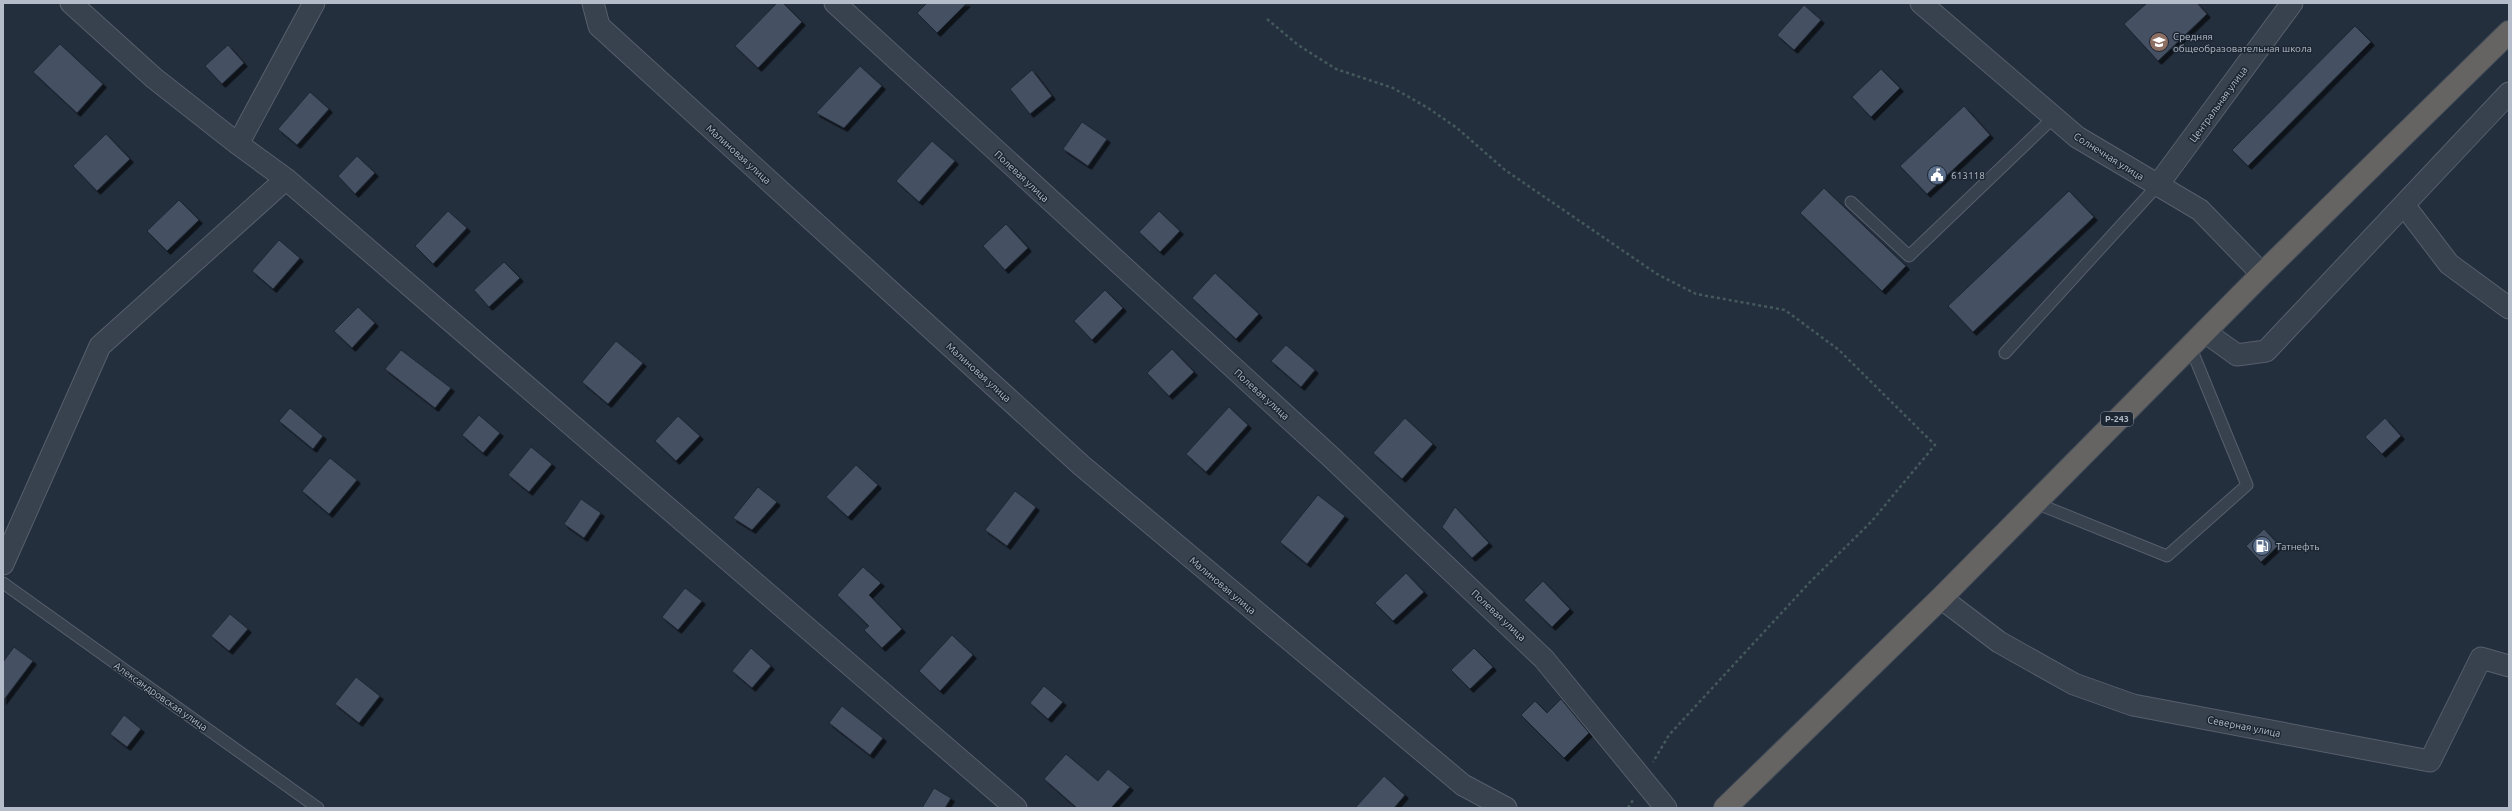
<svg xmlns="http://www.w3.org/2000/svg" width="2512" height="811" viewBox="0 0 2512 811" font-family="Ubuntu,sans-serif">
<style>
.building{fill:#455162;stroke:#1f2835;filter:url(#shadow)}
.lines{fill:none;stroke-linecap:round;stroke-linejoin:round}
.service-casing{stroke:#565f6c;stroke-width:13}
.minor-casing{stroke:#565f6c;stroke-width:23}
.trunk-casing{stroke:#434c59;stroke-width:24}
.path{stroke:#44595c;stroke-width:2.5;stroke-dasharray:3 3;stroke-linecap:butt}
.service{stroke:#38414e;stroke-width:11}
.minor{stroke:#38414e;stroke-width:21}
.trunk{stroke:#656462;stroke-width:22}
.labels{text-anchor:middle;stroke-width:3;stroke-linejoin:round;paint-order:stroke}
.shield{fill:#1d2633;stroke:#878f9c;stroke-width:1}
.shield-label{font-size:9px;font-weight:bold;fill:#b4bcc9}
.poi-label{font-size:10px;fill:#b4bcc9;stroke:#1d2633;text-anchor:start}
.street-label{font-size:10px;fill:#b4bcc9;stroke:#1d2633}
</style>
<defs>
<filter id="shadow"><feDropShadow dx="3.5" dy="3.5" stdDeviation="0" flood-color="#0009"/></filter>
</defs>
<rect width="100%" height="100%" fill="#242f3e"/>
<!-- building -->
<path class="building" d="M777,3H783L802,22L758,68L735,46Z
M927,3H967L937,33L917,13Z
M2147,3H2197L2207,14L2158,61L2124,24Z
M1804,5L1821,20L1794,50L1777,35Z
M2355,26L2371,42L2248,166L2232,150Z
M60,44L103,84L77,113L33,72Z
M228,45L244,63L222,84L205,66Z
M860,66L882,86L844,128L816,113Z
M1881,69L1900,88L1871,117L1852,97Z
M1032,70L1052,96L1030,114L1010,89Z
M310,92L329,109L297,145L278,129Z
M1964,106L1990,135L1927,194L1900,166Z
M1082,122L1107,139L1088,166L1063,149Z
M106,134L130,159L97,191L73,166Z
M932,141L955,161L919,202L896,181Z
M357,156L375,173L355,194L338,176Z
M1824,188L1906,266L1882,291L1800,213Z
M2069,191L2094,217L1973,332L1948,306Z
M179,200L199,220L167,251L147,231Z
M448,211L467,228L433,264L415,246Z
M1159,211L1180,231L1160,252L1139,232Z
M1006,224L1028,248L1005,270L983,246Z
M279,240L300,258L273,289L252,271Z
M504,262L520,278L489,307L474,290Z
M1215,273L1259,314L1236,339L1192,298Z
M1105,290L1123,308L1092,340L1074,321Z
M358,307L375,323L352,348L334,331Z
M616,341L643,363L608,404L582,382Z
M1286,345L1315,370L1301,387L1271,361Z
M1172,349L1194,372L1169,396L1147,373Z
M401,350L451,388L435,408L385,369Z
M1229,407L1248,425L1206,472L1186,454Z
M290,408L323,436L313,449L279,421Z
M479,415L500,433L483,453L462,435Z
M678,416L700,436L676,461L655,441Z
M1405,418L1433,444L1402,479L1373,453Z
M2385,418L2401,436L2382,454L2365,437Z
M531,447L552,464L529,492L508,475Z
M330,458L357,480L329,514L302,491Z
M856,465L878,485L848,517L826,497Z
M758,487L777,502L752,530L733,518Z
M1015,491L1036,507L1007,546L985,530Z
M1318,495L1345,516L1307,564L1280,542Z
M581,499L601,513L584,538L564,524Z
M1455,507L1489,543L1472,558L1442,527Z
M2264,529L2279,545L2261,562L2246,546Z
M863,567L881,583L869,595L902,629L882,648L864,630L869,626L837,595Z
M1406,573L1424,592L1393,621L1375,603Z
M1543,581L1570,609L1552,627L1524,600Z
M685,588L702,601L678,630L662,617Z
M230,614L248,629L229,651L211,636Z
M952,635L973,655L940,691L919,671Z
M14,647L33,661L3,701V662Z
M751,648L771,666L752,688L732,671Z
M1474,648L1493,667L1470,689L1451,670Z
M356,677L380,696L359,723L335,704Z
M1044,686L1063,702L1048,719L1030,703Z
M1561,699L1589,733L1564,758L1521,715L1535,701L1547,713Z
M842,706L883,738L870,755L829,723Z
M124,715L141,729L127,747L110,734Z
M1066,754L1098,781L1108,769L1130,787L1111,808H1077L1044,779Z
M1384,776L1405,795L1394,808H1355Z
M934,788L951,798L945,808H922Z"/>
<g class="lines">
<defs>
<path id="service" d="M1851,202L1909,256L2054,117
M2005,353L2157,186
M2033,502L2167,556L2247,485L2190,346
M3,583L318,808"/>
<path id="minor" d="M71,3L154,78L238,144
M314,3L238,144L286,179L1016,808
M593,3L599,26L1081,465L1463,785L1506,808
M835,3L1331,457L1544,659L1666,808
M1921,3L2077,137L2200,210L2262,274
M2157,186L2292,3
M2404,205L2449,264L2509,308
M2205,332L2237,355L2266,351L2509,93
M3,564L100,346L286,179
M1941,598L1999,642L2074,684L2133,705L2430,761L2481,658L2509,666"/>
<path id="trunk" d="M1725,808L1941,598L2262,274L2509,32"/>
</defs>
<!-- service casing -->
<use href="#service" class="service-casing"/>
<!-- minor casing -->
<use href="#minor" class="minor-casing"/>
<!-- trunk casing -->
<use href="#trunk" class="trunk-casing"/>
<!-- path -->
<path class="path" d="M1267,19L1298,45L1336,69L1393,88L1428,108L1457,128L1505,170L1657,274L1696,294L1785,310L1839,350L1935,445L1871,522L1810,582L1669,735L1653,762
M1628,808L1633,800"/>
<!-- service -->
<use href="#service" class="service"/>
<!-- minor -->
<use href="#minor" class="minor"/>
<!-- trunk -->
<use href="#trunk" class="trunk"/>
</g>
<!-- icons -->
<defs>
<symbol id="school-disc" viewBox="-11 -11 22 22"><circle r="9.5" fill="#8d6e63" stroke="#1d2633"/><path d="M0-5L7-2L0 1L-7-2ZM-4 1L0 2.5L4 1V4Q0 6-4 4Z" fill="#fff"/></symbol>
<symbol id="civic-disc" viewBox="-11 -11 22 22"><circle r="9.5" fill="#5c6f8a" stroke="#1d2633"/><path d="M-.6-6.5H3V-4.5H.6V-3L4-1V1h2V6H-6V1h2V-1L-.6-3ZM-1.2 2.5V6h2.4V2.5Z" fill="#fff"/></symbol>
<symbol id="fuel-disc" viewBox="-11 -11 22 22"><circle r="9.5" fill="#5c6f8a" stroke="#1d2633"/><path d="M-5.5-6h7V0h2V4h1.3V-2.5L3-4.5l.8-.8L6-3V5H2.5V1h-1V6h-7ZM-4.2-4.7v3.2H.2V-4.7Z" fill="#fff"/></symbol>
</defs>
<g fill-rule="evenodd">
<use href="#school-disc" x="2148" y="31" width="22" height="22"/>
<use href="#civic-disc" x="1926" y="164" width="22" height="22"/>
<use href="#fuel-disc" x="2251" y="535" width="22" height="22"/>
</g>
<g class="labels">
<!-- shield labels -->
<rect class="shield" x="2101" y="412" width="32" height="14" rx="3"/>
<g class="shield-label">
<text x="2117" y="422">Р-243</text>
</g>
<!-- poi labels -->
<g class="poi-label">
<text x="2173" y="40">Средняя<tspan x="2173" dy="12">общеобразовательная школа</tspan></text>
<text x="1951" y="179">613118</text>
<text x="2276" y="550">Татнефть</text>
</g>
<!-- street labels -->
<g class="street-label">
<text transform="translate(2218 104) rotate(-54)" y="4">Центральная улица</text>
<text transform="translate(739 154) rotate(42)" y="4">Малиновая улица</text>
<text transform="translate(2109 156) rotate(32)" y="4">Солнечная улица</text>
<text transform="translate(1022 176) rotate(43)" y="4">Полевая улица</text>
<text transform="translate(979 372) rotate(42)" y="4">Малиновая улица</text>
<text transform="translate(1262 394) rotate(42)" y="4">Полевая улица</text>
<text transform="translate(1223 585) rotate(40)" y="4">Малиновая улица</text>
<text transform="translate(1499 615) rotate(43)" y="4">Полевая улица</text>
<text transform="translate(161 696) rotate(35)" y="4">Александровская улица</text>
<text transform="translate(2244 726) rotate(11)" y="4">Северная улица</text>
</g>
</g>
<!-- border -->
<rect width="2512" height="811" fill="none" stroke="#b4bcc9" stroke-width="8"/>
</svg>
